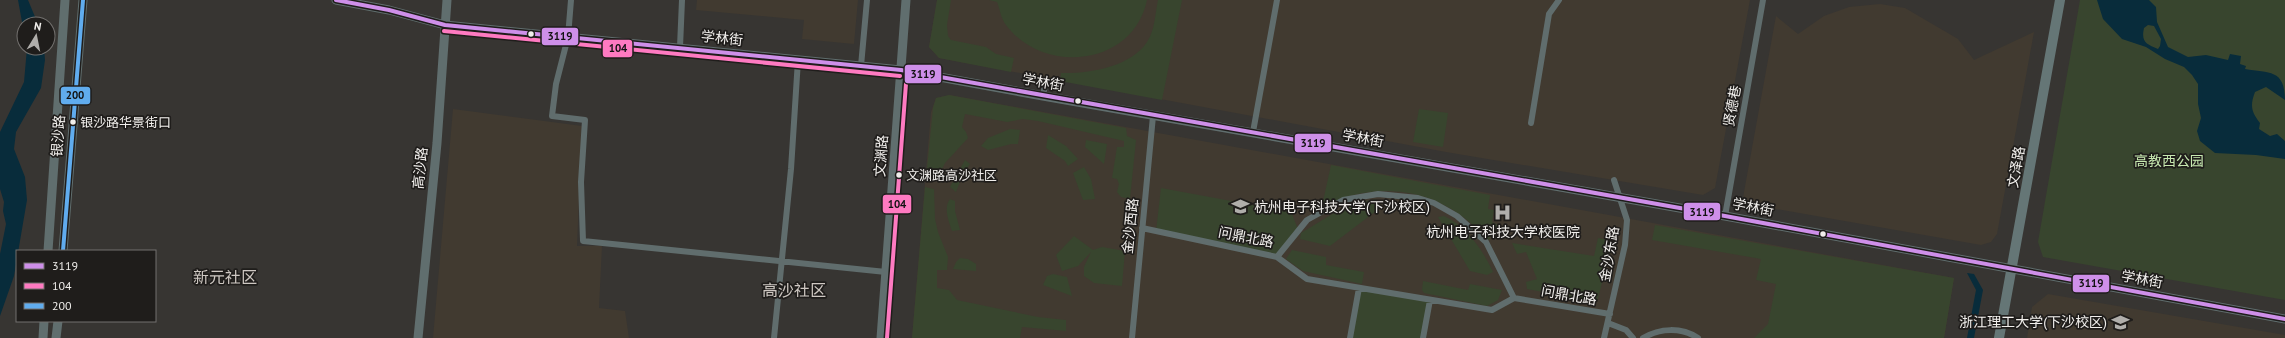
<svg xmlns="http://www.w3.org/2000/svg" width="2285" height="338" viewBox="0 0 2285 338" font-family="'PT Sans','Noto Sans SC',sans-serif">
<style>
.built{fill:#413a30}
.green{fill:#38452e}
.water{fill:#082c3b;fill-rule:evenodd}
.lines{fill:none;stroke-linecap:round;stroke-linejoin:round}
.street{stroke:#606d6d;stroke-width:6}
.secondary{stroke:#606e6e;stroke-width:9}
.primary{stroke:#657676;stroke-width:10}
.bus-1-casing{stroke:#1f1d1b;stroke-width:7}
.bus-2-casing{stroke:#1f1d1b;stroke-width:7}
.bus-3-casing{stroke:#1f1d1b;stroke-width:7}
.bus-1{stroke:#ce8fe9;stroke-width:4}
.bus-2{stroke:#fe7ac1;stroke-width:4}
.bus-3{stroke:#60acee;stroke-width:4}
.bus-dot{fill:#f1efec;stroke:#1f1d1b;stroke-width:1.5}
.labels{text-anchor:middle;stroke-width:3.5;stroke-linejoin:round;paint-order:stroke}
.bus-label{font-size:13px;fill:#f1efec;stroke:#1f1d1b;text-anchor:start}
.street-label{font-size:14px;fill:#f1efec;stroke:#1f1d1b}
.park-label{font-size:14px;fill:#c7e8b0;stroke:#1f1d1b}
.poi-label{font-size:14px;fill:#f1efec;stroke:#1f1d1b;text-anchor:start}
.quarter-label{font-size:16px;fill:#cec8c2;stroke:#1f1d1b}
.line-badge{stroke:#1f1d1b;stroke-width:1.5}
.pale-badge-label{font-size:11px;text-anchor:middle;font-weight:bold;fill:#111}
</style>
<rect width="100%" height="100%" fill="#373532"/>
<!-- built -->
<path class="built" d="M697,0H858L854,44L802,39L804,20L696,10Z
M937,0H1750L1715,188L1703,195L1446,152L939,58L929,47Z
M1880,4L1905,8L1958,39L1974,60L2034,32L1997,234L1991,242L1981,245L1742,203L1776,16L1798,34L1824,16L1849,7Z
M950,95L1954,278L1944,338H912L931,112L936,98Z
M453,109L582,126L577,246H602L599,308L625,311L629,338H433Z
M2048,294L2285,335V338H2027L2032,307Z"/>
<!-- green -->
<path class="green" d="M937,0H951L947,25L948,36L951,40L986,47L996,54L1014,58L1011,72L939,58L929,47Z
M989,0H1147C1133,67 1043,75 1006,25C1001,19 1000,9 997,2Z
M1158,0H1182L1162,100L1060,81L1061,73C1088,74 1131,67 1147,42C1155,30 1155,14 1158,0Z
M2080,0H2285V300L2043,257L2038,242Z
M949,95L1126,128L1127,136L1136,140L1130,199L1121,197L1117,192L1119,184L1117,179L1112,178L1117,147H1124V141L1038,121L1023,119L1007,122L965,114L962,127L966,132L968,138L945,163L937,179L926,178L933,108L936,98Z
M1419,109L1448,113L1443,147L1413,142Z
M1010,129L1020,130L1018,144H1011L988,150L981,146L988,138Z
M1048,135L1066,146L1078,159L1068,166L1065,161L1046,148Z
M1086,140L1107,144L1104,164L1085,147Z
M965,160L970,164L963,174L956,192L950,187Z
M1331,165L1490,195L1488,209L1494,210L1492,222L1500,226L1488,240C1443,189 1383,178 1322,206Z
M1084,167L1091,179L1095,199L1083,200L1073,173Z
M925,187L934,189L935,219L938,232L948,257L947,270H937V288L949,290L957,300L1038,317L1066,320V331L1022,327L1020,338H912Z
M1161,188L1291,212L1298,229L1277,257L1156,231Z
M950,199L955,201V211L960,230L952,231C949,222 943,208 950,199Z
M1376,199L1380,208L1330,246L1300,239L1301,233L1339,210L1352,204Z
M1444,216C1466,226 1483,250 1493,272L1487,275L1470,271L1438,217Z
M1655,225L1954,278L1944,338H1754L1768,324L1776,284L1756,280L1761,259L1652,240Z
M1074,236L1093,250L1102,247L1125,251L1122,286L1094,283L1084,276V267L1091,252L1078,266L1062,271L1056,255Z
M1598,238L1613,241L1597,302L1527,289L1526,282L1537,279L1526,252L1517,254L1512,243L1594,256Z
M1292,250L1326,257V265L1364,272L1362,284L1303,271L1286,259Z
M960,258L968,259L976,264V271L953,269L956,262Z
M1053,274L1067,277L1072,296L1043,285L1047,276Z
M1423,281L1468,290L1470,284L1502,290L1498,300L1487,306L1424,293L1422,290Z
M1359,288L1430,300L1423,338H1349Z"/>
<!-- water -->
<path class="water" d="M18,0H28L38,24H24V33Z
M2097,0H2149L2156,7L2157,22L2168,47L2188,57L2206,55L2228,60L2230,54L2241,56L2240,64L2246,66L2245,69C2269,73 2285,69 2285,100L2266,87L2255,92C2250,105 2251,112 2260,123L2259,129L2270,136L2277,134L2285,141V159L2256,155L2215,153L2200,141L2197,131L2201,118L2198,104V84L2192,75L2184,67L2165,59L2146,47L2122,39L2103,19ZM2148,25L2154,26L2161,39L2160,46L2158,49C2146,44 2141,42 2144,28Z
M27,48H44L45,60L41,88L16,132L14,149L25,177L27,200L14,276L0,316V254L6,224L3,211L4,202L0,189V132L24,82Z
M1967,273L1974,274L1983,290L1974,338H1967L1976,290Z"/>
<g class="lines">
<!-- street -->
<path class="street" d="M571,0L568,37L556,84L552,116L585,120L581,182L583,241L886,272
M680,47L682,0
M861,66L867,0
M1043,96L1046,79
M1531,123L1549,14L1559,0
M1253,132L1277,0
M1725,216L1763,0
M1142,228L1277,257L1307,220L1343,200L1378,194L1418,198L1434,203L1457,216L1486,242L1514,298L1610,314
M1277,257L1307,279L1492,310L1514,298
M1608,323L1626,330L1633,338
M774,338L791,169L798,60
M1132,338L1153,116
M1350,338L1359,288
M1423,338L1430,300
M1604,338L1625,245L1627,220L1614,180
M1643,338C1660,328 1681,327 1698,338"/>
<!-- secondary -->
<path class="secondary" d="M336,0L389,10L445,25L901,70L1043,96L1725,216L2285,319
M48,251L65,0
M63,251L83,0
M43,338L44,321
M56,338L58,321
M418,338L437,143L447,0
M881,338L906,0"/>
<!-- primary -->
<path class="primary" d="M1999,338L2060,0"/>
<defs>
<path id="bus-1" d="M336,0L389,10L445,25L901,70L1725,216L2285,319"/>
<path id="bus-2" d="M444,31L900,76
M887,338L907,70"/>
<path id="bus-3" d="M63,251L83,0"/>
</defs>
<!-- bus-1 casing -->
<use href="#bus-1" class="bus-1-casing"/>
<!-- bus-2 casing -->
<use href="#bus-2" class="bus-2-casing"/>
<!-- bus-3 casing -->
<use href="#bus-3" class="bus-3-casing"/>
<!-- bus-1 -->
<use href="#bus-1" class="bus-1"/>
<!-- bus-2 -->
<use href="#bus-2" class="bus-2"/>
<!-- bus-3 -->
<use href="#bus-3" class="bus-3"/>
</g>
<!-- icons -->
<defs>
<symbol id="university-bare" viewBox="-9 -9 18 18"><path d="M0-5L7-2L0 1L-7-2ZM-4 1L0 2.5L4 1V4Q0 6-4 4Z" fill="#b0aeab" stroke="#1f1d1b" stroke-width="2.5" paint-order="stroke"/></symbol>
<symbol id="hospital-bare" viewBox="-9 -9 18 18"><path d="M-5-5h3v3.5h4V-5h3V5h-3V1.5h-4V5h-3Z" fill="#b0aeab" stroke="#1f1d1b" stroke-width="2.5" paint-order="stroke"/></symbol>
</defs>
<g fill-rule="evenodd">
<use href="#university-bare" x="1228" y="194" width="25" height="25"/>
<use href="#hospital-bare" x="1490" y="200" width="25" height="25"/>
<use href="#university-bare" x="2108" y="310" width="25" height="25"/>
</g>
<!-- markers -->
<g class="bus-dot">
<circle cx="531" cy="34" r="3.5"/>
<circle cx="1078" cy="101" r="3.5"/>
<circle cx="73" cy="122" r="3.5"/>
<circle cx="899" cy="175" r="3.5"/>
<circle cx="1823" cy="234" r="3.5"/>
</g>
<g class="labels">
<!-- bus labels -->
<g class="bus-label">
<text x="80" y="127">银沙路华景街口</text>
<text x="906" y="180">文渊路高沙社区</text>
</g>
<!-- street labels -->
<g class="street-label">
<text transform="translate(722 38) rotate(6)" y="5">学林街</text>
<text transform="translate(1043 82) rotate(10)" y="5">学林街</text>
<text transform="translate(1732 106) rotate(-80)" y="5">贤德巷</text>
<text transform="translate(58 136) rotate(-86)" y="5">银沙路</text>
<text transform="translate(1363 138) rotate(10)" y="5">学林街</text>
<text transform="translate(881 156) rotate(-86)" y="5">文渊路</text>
<text transform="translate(2016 167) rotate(-80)" y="5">文泽路</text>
<text transform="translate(420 168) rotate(-84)" y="5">高沙路</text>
<text transform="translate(1753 207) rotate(11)" y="5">学林街</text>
<text transform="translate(1130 226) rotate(-84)" y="5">金沙西路</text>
<text transform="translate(1246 237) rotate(11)" y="5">问鼎北路</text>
<text transform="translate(1609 254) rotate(-80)" y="5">金沙东路</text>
<text transform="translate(2142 279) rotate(10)" y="5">学林街</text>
<text transform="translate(1569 295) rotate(10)" y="5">问鼎北路</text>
</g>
<!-- park labels -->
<g class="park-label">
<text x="2169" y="166">高教西公园</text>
</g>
<!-- poi labels -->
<g class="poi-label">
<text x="1254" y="212">杭州电子科技大学(下沙校区)</text>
<text x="1503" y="237" text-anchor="middle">杭州电子科技大学校医院</text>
<text x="2107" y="327" text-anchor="end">浙江理工大学(下沙校区)</text>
</g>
<!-- quarter labels -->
<g class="quarter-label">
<text x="225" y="283">新元社区</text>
<text x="794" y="296">高沙社区</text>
</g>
</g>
<g class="line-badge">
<rect x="541" y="27" width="38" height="19" rx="4" fill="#ce8fe9"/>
<rect x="602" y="39" width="31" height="19" rx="4" fill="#fe7ac1"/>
<rect x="904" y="64" width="38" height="20" rx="4" fill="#ce8fe9"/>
<rect x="60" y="86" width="31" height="19" rx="4" fill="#60acee"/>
<rect x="1294" y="133" width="38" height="20" rx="4" fill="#ce8fe9"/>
<rect x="882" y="194" width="30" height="20" rx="4" fill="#fe7ac1"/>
<rect x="1683" y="202" width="38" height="19" rx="4" fill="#ce8fe9"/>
<rect x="2072" y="274" width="38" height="19" rx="4" fill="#ce8fe9"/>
</g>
<g class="pale-badge-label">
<text x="560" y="40">3119</text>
<text x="618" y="52">104</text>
<text x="923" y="78">3119</text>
<text x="75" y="99">200</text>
<text x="1313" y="147">3119</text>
<text x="897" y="208">104</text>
<text x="1702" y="216">3119</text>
<text x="2091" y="287">3119</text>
</g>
<!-- legend -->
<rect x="16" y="250" width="140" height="72" fill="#1f1d1b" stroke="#73716f"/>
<rect x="24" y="263" width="20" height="6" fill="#ce8fe9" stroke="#73716f"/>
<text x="52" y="270" font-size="12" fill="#f1efec">3119</text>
<rect x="24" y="283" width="20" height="6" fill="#fe7ac1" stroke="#73716f"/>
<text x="52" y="290" font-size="12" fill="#f1efec">104</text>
<rect x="24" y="303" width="20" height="6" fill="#60acee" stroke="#73716f"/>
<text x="52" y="310" font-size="12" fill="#f1efec">200</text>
<!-- north arrow -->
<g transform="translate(36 36) rotate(10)"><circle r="19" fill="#1f1d1b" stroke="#73716f"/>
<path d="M0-3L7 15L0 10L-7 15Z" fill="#b0aeab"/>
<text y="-6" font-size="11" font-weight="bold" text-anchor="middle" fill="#f1efec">N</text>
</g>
</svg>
